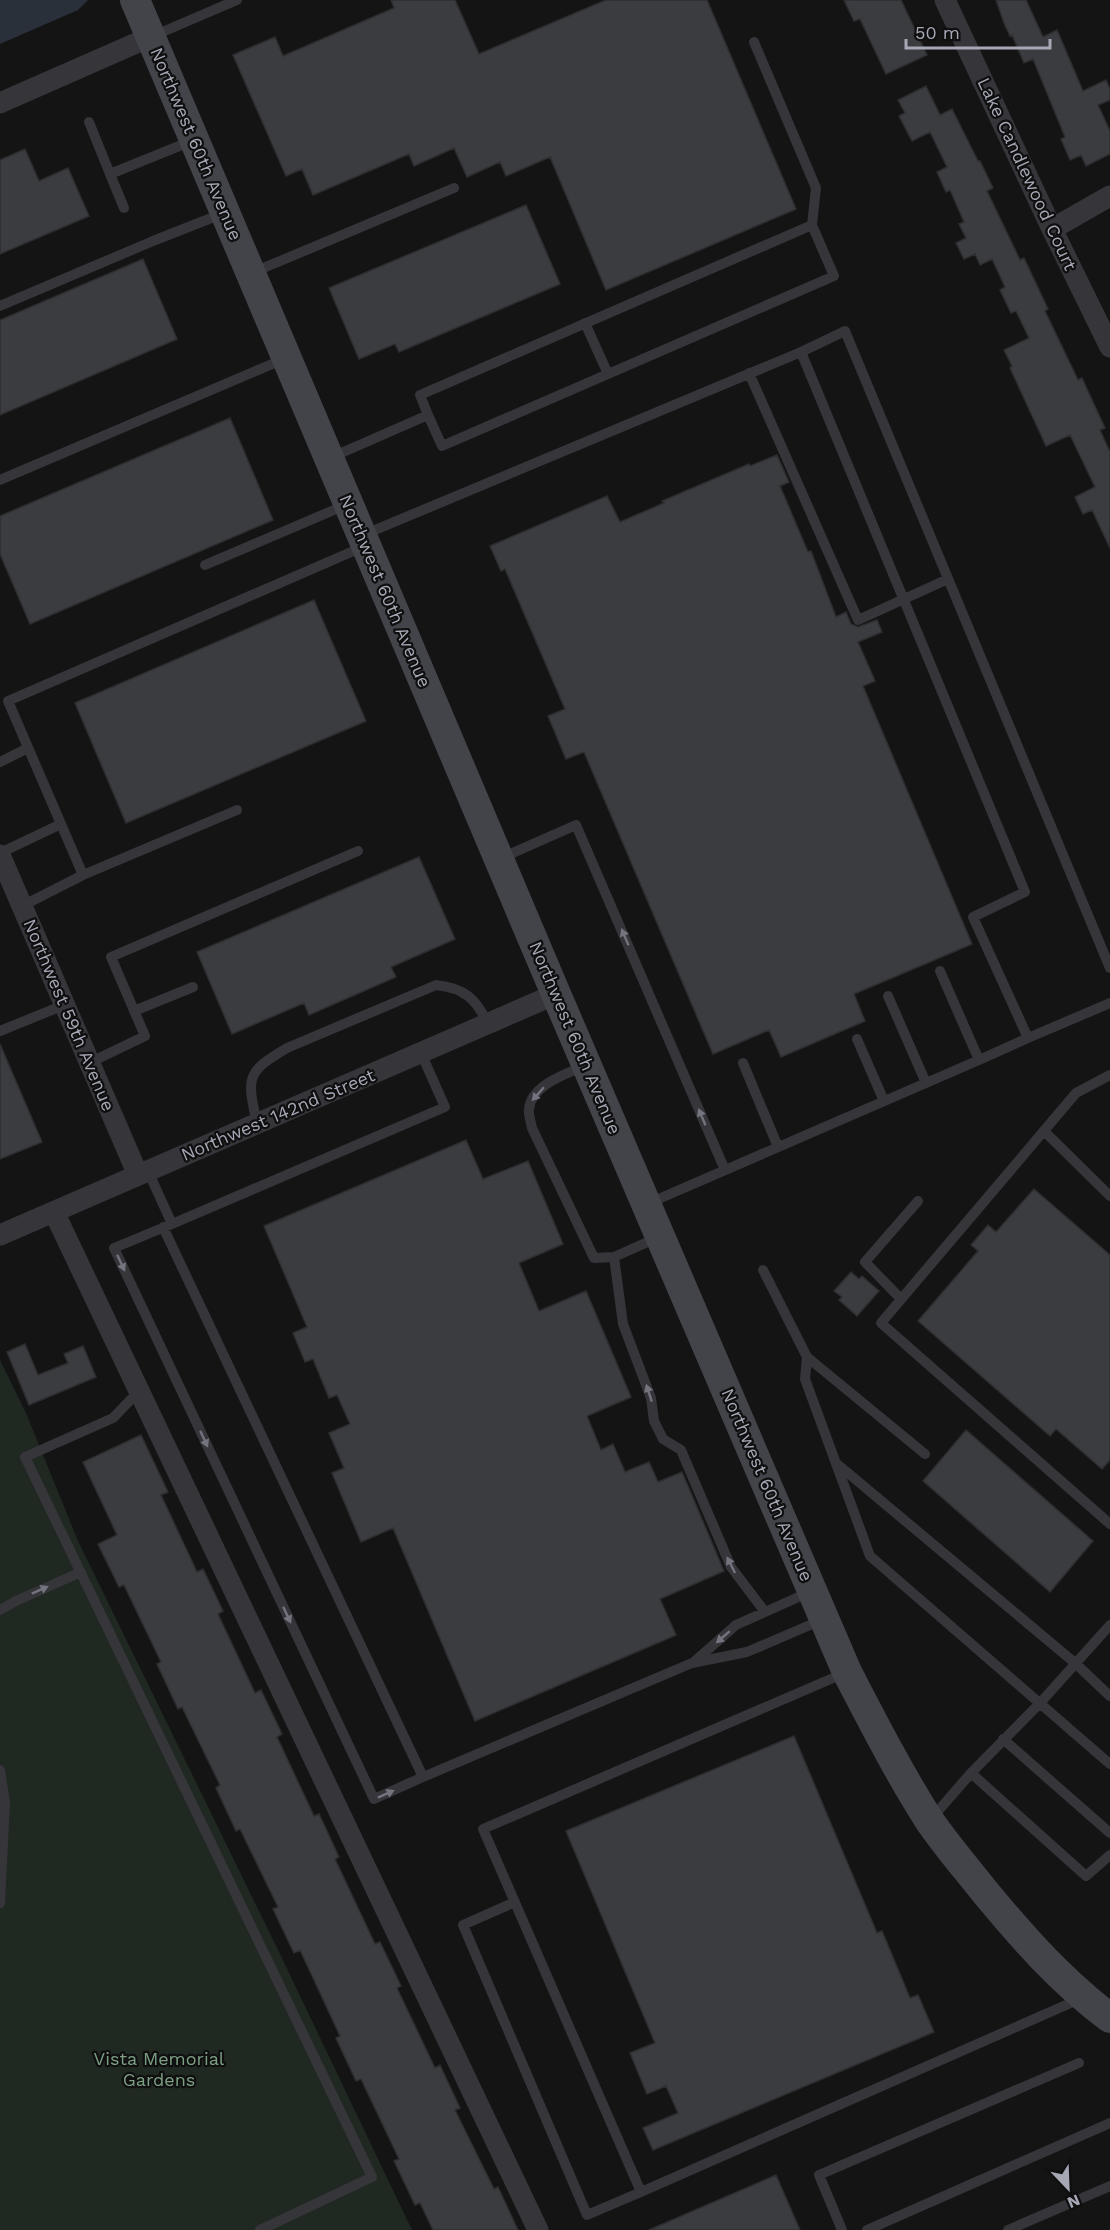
<svg xmlns="http://www.w3.org/2000/svg" width="1110" height="2230" viewBox="0 0 1110 2230" font-family="'Work Sans',sans-serif">
<style>
.green{fill:#202822}
.water{fill:#2a3039}
.building{fill:#3b3c3f;stroke:#2e2e31;stroke-width:1.5}
.lines{fill:none;stroke-linecap:round;stroke-linejoin:round}
.lane{stroke:#35353a;stroke-width:10}
.street{stroke:#35353a;stroke-width:21}
.secondary{stroke:#43444a;stroke-width:30}
.oneway{fill:#73747e}
.labels{text-anchor:middle;stroke-width:4.5;stroke-linejoin:round;paint-order:stroke}
.street-label{font-size:18px;fill:#a6a8b5;stroke:#0f0f10}
.park-label{font-size:18px;fill:#7da084;stroke:#0f0f10}
</style>
<rect width="100%" height="100%" fill="#141415"/>
<!-- green -->
<path class="green" d="M0,1360L26,1413L78,1541L280,1954L412,2230H0Z"/>
<!-- water -->
<path class="water" d="M0,0H88L78,10L0,44Z"/>
<!-- building -->
<path class="building" d="M391,0H455L479,54L606,0H707L796,209L606,290L550,157L506,176L500,162L467,177L454,148L414,166L409,154L313,195L302,169L286,176L233,55L275,37L283,56L394,8Z
M844,0H901L927,55L886,74L860,19L854,21Z
M996,0H1026L1043,37L1057,30L1083,91L1106,80L1110,89V100L1098,105L1110,131V154L1086,166L1081,155L1070,160L1061,139L1065,137L1033,59L1024,63L1012,35L1010,36L1004,23Z
M926,86L940,115L952,109L978,161H980L993,188L987,191L1020,260L1024,258L1048,309L1045,311L1078,380L1082,378L1105,428L1100,430L1110,452V548L1092,510L1083,514L1075,497L1095,487L1070,435L1046,446L1010,368L1012,366L1004,350L1029,338L1016,311L1011,313L1000,290L1005,287L992,259L980,265L975,254L964,259L956,243L966,238L959,224L964,222L950,190L946,192L937,172L947,167L930,132L912,141L899,116L905,113L898,100Z
M25,149L39,181L68,168L89,216L0,254V160Z
M526,205L560,284L399,352L395,344L359,359L329,288Z
M143,259L177,339L0,415V320Z
M230,418L273,520L30,624L0,554V516Z
M777,455L789,482L780,486L808,552L811,551L836,617L846,612L851,624L858,627L877,620L882,632L858,642L875,681L863,686L972,944L854,994L865,1021L781,1057L769,1030L713,1054L584,752L566,759L548,716L565,709L505,569L501,571L490,546L607,496L620,522L664,503L662,501L749,464L750,466Z
M314,600L366,721L126,823L75,703Z
M419,857L455,939L391,967L396,977L309,1015L304,1003L232,1034L197,952Z
M0,1044L42,1142L0,1159Z
M466,1140L483,1179L528,1161L563,1244L519,1263L539,1311L586,1291L631,1397L587,1416L601,1450L613,1444L625,1472L649,1462L658,1482L682,1472L724,1571L660,1599L676,1635L475,1721L393,1528L361,1542L332,1473L344,1468L329,1433L350,1424L337,1395L329,1398L313,1359L305,1362L293,1333L307,1327L264,1226Z
M1034,1189L1110,1255V1460L1102,1469L1056,1429L1050,1436L918,1321L978,1251L971,1245L988,1225L996,1232Z
M851,1272L859,1279L862,1276L879,1291L857,1316L839,1300L842,1297L834,1291Z
M25,1344L38,1375L68,1363L64,1354L83,1346L96,1377L29,1405L7,1352Z
M966,1430L1093,1541L1050,1592L923,1481Z
M141,1435L168,1492L161,1495L197,1572L203,1569L223,1611L218,1614L255,1693L261,1690L282,1734L277,1737L314,1816L319,1814L339,1857L335,1859L375,1944L380,1942L401,1986L397,1988L435,2068L440,2065L460,2108L455,2110L494,2189L498,2187L518,2230H433L420,2203L415,2205L394,2161L399,2159L361,2079L356,2081L336,2038L340,2036L300,1950L294,1953L273,1909L278,1907L240,1829L236,1831L216,1788L220,1785L182,1707L178,1709L157,1664L161,1662L124,1585L119,1587L98,1544L117,1535L83,1462Z
M794,1736L877,1933L882,1931L910,1998L918,1995L934,2032L653,2150L643,2128L678,2113L666,2086L647,2094L630,2053L655,2043L566,1831Z
M776,2175L800,2230H649Z"/>
<g class="lines">
<!-- lane -->
<path class="lane" d="M153,36L237,0
M754,42L816,188L812,225
M89,122L110,174
M124,208L110,174L194,140
M254,272L454,188
M0,306L153,241L224,213
M585,323L608,374
M801,352L845,331L1110,968
M749,373L858,620L948,579
M332,457L428,415L442,446L834,276L812,225L420,395L428,415
M0,480L284,359
M363,535L801,352L1025,892L973,917L1028,1038L979,1060
M205,565L348,504
M0,762L28,748
M237,810L83,875L8,701L365,546
M0,853L61,824
M501,858L576,825L725,1170
M22,906L83,875
M888,996L926,1083
M134,1011L193,987
M0,1031L64,1005
M1028,1038L1110,1003
M857,1039L884,1101
M89,1063L145,1036L111,957L358,851
M743,1063L778,1147
M584,1066C566,1074 531,1085 529,1109C528,1114 531,1122 532,1128L594,1258L614,1257L659,1237
M1110,1075L1076,1093L881,1323L1110,1524
M257,1124C247,1077 245,1073 287,1048L436,985C465,988 476,999 488,1024
M1044,1131L1110,1196
M148,1171L172,1224L445,1107L421,1053
M647,1204L979,1060L940,971
M163,1227L423,1777L374,1799L114,1248L172,1224
M614,1257L623,1324L651,1398L654,1421L663,1439L681,1450L731,1567L765,1612
M763,1270L807,1357L805,1379L870,1556L1110,1764
M901,1299L865,1262L918,1201
M807,1357L925,1454
M139,1391L113,1418L25,1457L372,2177L260,2230
M836,1463L1075,1663L1110,1696
M0,1610L16,1601L81,1572
M695,1661L736,1625L812,1591
M847,1672L483,1829L641,2192L1082,1998
M1003,1739L1110,1833
M0,1770L5,1803L0,1903
M971,1773L1086,1876L1110,1855
M423,1777L692,1663L747,1652L824,1619
M932,1818L971,1773L1041,1702L1110,1625
M515,1902L463,1925L587,2215L641,2192
M842,2230L819,2175L1079,2063
M867,2230L1110,2123
M1008,2230L1110,2186"/>
<!-- street -->
<path class="street" d="M945,0L1052,229L1110,347
M0,103L150,37
M1052,229L1110,196
M0,855L138,1175
M54,1212L538,2230
M0,1235L556,994"/>
<!-- secondary -->
<path class="secondary" d="M135,0L556,994L847,1672C873,1722 899,1773 929,1820C946,1845 966,1868 985,1892C1023,1938 1062,1982 1110,2018"/>
</g>
<!-- one-way arrows -->
<defs><path id="oneway-solid" d="M-6-.8H1V-3.2L6.5 0L1 3.2V.8H-6Z" transform="scale(1.5)"/></defs>
<g class="oneway">
<use href="#oneway-solid" transform="translate(625 937) rotate(-113)"/>
<use href="#oneway-solid" transform="translate(538 1094) rotate(131)"/>
<use href="#oneway-solid" transform="translate(702 1117) rotate(-113)"/>
<use href="#oneway-solid" transform="translate(121 1263) rotate(65)"/>
<use href="#oneway-solid" transform="translate(649 1393) rotate(-108)"/>
<use href="#oneway-solid" transform="translate(204 1439) rotate(65)"/>
<use href="#oneway-solid" transform="translate(731 1565) rotate(-117)"/>
<use href="#oneway-solid" transform="translate(40 1590) rotate(-24)"/>
<use href="#oneway-solid" transform="translate(287 1615) rotate(65)"/>
<use href="#oneway-solid" transform="translate(723 1637) rotate(139)"/>
<use href="#oneway-solid" transform="translate(386 1794) rotate(-24)"/>
</g>
<g class="labels">
<!-- street labels -->
<g class="street-label">
<text transform="translate(196 144) rotate(67)" y="6">Northwest 60th Avenue</text>
<text transform="translate(1027 174) rotate(65)" y="6">Lake Candlewood Court</text>
<text transform="translate(385 591) rotate(67)" y="6">Northwest 60th Avenue</text>
<text transform="translate(69 1015) rotate(67)" y="6">Northwest 59th Avenue</text>
<text transform="translate(575 1038) rotate(67)" y="6">Northwest 60th Avenue</text>
<text transform="translate(278 1115) rotate(-23)" y="6">Northwest 142nd Street</text>
<text transform="translate(767 1485) rotate(67)" y="6">Northwest 60th Avenue</text>
</g>
<!-- park labels -->
<g class="park-label">
<text x="159" y="2065">Vista Memorial<tspan x="159" dy="21">Gardens</tspan></text>
</g>
</g>
<!-- north arrow -->
<g transform="translate(1068 2188) rotate(157)" stroke="#0f0f10" stroke-width="4.5" paint-order="stroke">
<path d="M0-4.5L10 22L0 15L-10 22Z" fill="#a6a8b5"/>
<text y="-9" font-size="16" font-weight="bold" text-anchor="middle" fill="#a6a8b5">N</text>
</g>
<!-- scale -->
<path d="M906 39v9h144v-9" fill="none" stroke="#a6a8b5" stroke-width="3"/>
<text x="915" y="39" font-size="18" fill="#a6a8b5" stroke="#0f0f10" stroke-width="4.5" paint-order="stroke">50 m</text>
</svg>
